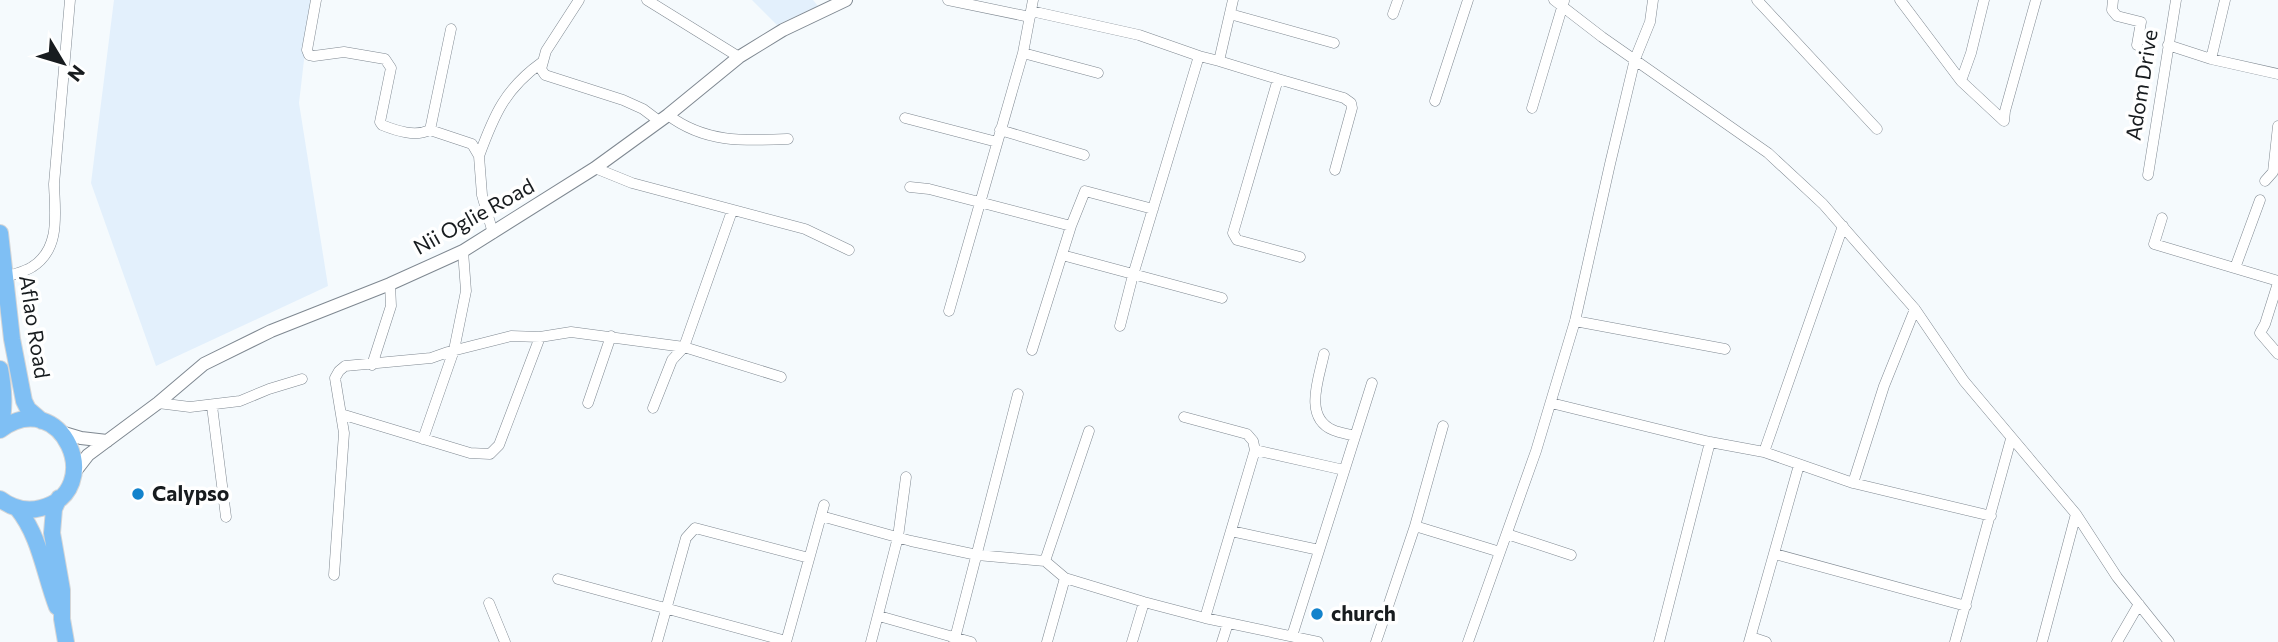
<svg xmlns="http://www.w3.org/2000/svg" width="2278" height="642" viewBox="0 0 2278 642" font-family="Commissioner,sans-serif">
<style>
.built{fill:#e3f0fc}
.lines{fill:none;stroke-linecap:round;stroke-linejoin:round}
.minor-casing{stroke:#7f8891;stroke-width:11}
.tertiary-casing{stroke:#7f8891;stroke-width:14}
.trunk-casing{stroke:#d5d6d7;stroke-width:18}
.minor{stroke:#fff;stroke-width:10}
.tertiary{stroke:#fff;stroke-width:12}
.trunk{stroke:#7fbff4;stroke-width:16}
.poi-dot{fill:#1383cc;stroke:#fff;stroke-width:2.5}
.labels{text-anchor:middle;stroke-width:7;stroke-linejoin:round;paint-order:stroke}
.street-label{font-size:21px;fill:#181c1f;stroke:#fff}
.poi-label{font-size:21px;font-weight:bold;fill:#181c1f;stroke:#fff;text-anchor:start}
</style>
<rect width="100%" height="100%" fill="#f5fafd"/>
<!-- built -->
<path class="built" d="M114,0H311L299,103L328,286L156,366L91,183Z
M752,0H813L818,6L777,25Z"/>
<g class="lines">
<defs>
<path id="minor" d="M316,0L307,50L309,55L314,56L344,52L385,59L391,68L380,122L382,125C397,131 415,137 430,130L472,144L479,156L482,195L493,233
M579,0L546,51L541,69L545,75L623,100L643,109L659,121
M647,0L739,57
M948,0L1030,17
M1233,0L1219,61L1278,79L1233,233L1237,240L1241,241L1300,257
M1554,0L1602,37L1768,153L1823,204L1915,309L1964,381L2076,514L2117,577L2169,642
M1757,0L1877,129
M1900,0L1961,81L2004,121L2005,111L2036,0
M2113,0L2112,10L2117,16L2141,22L2137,45
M1031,11L1139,35L1199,56
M1230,14L1334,43
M1393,14L1398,0
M2168,45L2211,59L2278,74
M1023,53L1098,73
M2211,59L2225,0
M1278,79L1344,98L1351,103L1352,108L1335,170
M1961,81L1971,53L1984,0
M1435,101L1468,0
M1532,108L1564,1
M668,115C705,143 744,141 788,139
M905,118L997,142
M430,130L451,29
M1000,130L1084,155
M479,156C494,115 505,89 541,63
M595,168L632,183L805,229L849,250
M2148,175L2176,0
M2265,181L2273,172L2278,126
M910,187L929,189L1071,226
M2162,218L2154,244L2278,281
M1062,255L1222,298
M2235,268L2260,200
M0,280C10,274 23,273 32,267C61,249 55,213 54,184L70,0
M2278,283L2265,324L2260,333L2278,354
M949,311L1023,53L1033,0
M1575,321L1725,349
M1120,326L1133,275L1199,56L1219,61
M1032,350L1071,226L1085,191L1153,209
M1324,354C1319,378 1303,417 1333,430C1340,433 1348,434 1355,436
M372,365L391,306L390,284
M158,403L190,407L240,401L269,389L302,379
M588,403L611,336
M1551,403L1710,442L1764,452L1853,483L1991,516
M212,406L226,517
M653,408L672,360L684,347L732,211
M341,414L470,453L490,454L499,445L540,337
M1184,417L1247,434L1253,441L1255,450L1205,618
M423,439L454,350L466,291L463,251
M1255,450L1344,470
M1764,452L1843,226
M1853,483L1884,386L1915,309
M821,516L911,541L977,555L1045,561L1065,578L1144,602L1205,618L1318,642
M1415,526L1500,552
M1231,531L1319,550
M1507,534L1571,555
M1775,554L1966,606
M1045,561L1089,431
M334,575L344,433L335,378L339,371L345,366L431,358L448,352L511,336L540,337L571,332L684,347L781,377
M558,579L786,641
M489,603L505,642
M879,616L971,642
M1292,636L1372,383
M1751,637L1766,642
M657,642L686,538L695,528L809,558
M786,642L824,505
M871,642L898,537L906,477
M954,642L1018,394
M1047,642L1065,578
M1132,642L1144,602
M1222,642L1228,623
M1376,642L1415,526L1443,426
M1468,642L1536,451L1575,321L1610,164L1635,59L1650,22L1653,0
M1659,642L1710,442
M1749,642L1799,465
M1955,642L2011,439
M2042,642L2076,514
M2117,642L2139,604"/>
<path id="tertiary" d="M61,432L81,438L107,441
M74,473L88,455L158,403L204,364L271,331L390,284L463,251L595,168L668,115L739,57L783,30L846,0"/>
<path id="trunk" d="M0,233L12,339L24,401L28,409L42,421
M0,369C4,391 5,408 0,430
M0,430C62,384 108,491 41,508C26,512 12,508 0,499
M59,498L54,509L52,533L62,590V619L66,642
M17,508C40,536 44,573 57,607"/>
</defs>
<!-- minor casing -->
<use href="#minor" class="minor-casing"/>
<!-- tertiary casing -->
<use href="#tertiary" class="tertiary-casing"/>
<!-- trunk casing -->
<use href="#trunk" class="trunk-casing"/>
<!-- minor -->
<use href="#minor" class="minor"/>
<!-- tertiary -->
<use href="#tertiary" class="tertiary"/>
<!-- trunk -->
<use href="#trunk" class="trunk"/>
</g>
<!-- markers -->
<g class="poi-dot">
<circle cx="138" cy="494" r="7"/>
<circle cx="1317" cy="614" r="7"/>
</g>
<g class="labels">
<!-- street labels -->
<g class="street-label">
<text transform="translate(2142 85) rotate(-81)" y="7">Adom Drive</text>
<text transform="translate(474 217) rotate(-29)" y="7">Nii Oglie Road</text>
<text transform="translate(34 327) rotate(81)" y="7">Aflao Road</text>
</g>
<!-- poi labels -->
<g class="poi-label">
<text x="152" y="501">Calypso</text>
<text x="1331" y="621">church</text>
</g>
</g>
<!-- north arrow -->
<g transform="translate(63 63) rotate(128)" stroke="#ffffff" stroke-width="5" paint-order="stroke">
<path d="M0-5L12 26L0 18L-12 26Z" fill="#181c1f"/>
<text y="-10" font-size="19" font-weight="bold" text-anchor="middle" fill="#181c1f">N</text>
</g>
</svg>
